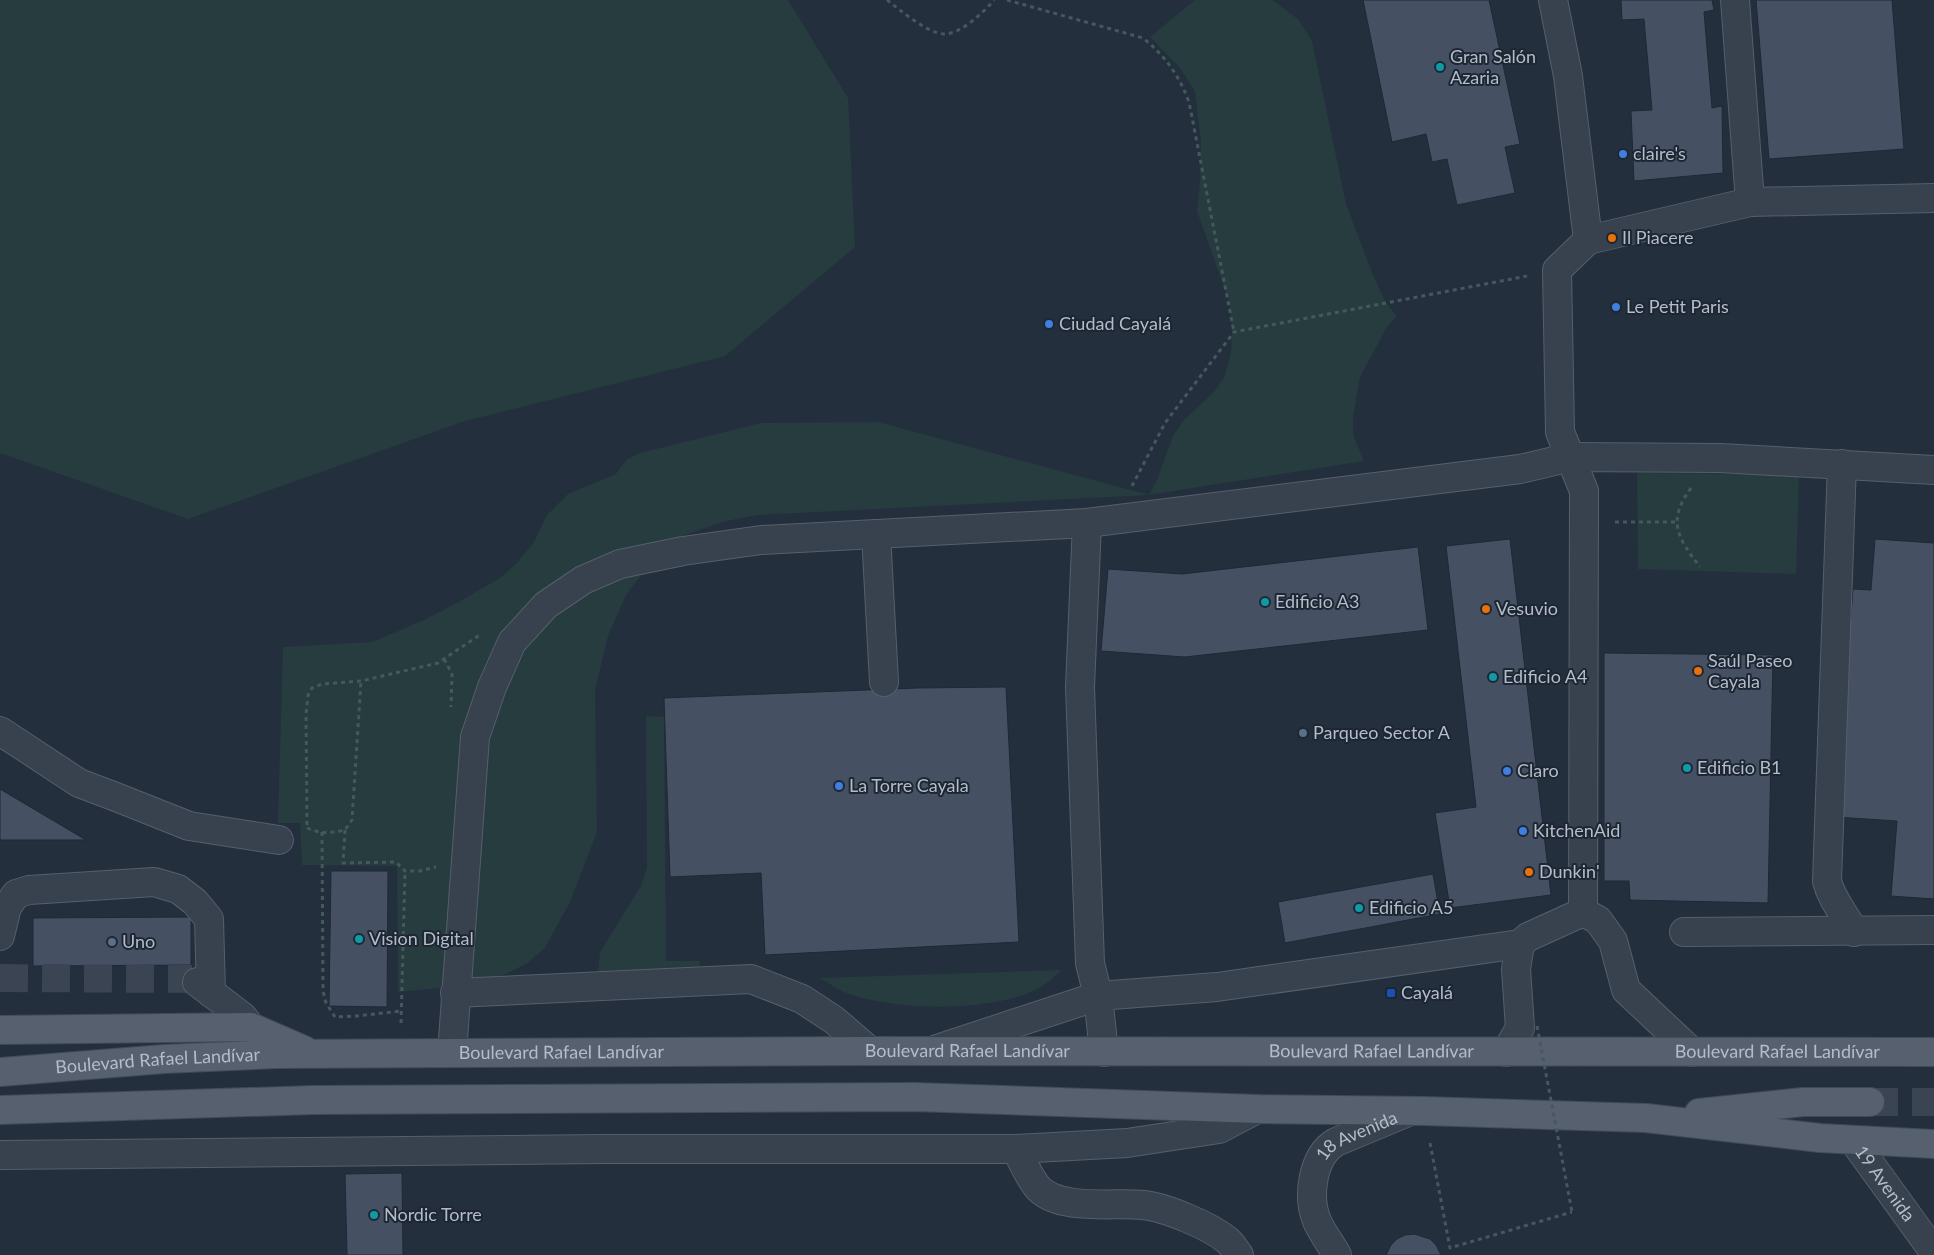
<svg xmlns="http://www.w3.org/2000/svg" width="1934" height="1255" viewBox="0 0 1934 1255" font-family="Lato,sans-serif">
<style>
.green{fill:#263c3f}
.building{fill:#455162;stroke:#1f2835}
.lines{fill:none;stroke-linecap:round;stroke-linejoin:round}
.minor-tunnel{stroke:#3a4453;stroke-width:28;stroke-dasharray:28 14;stroke-linecap:butt}
.major-tunnel{stroke:#3a4453;stroke-width:28;stroke-dasharray:28 14;stroke-linecap:butt}
.minor-casing{stroke:#565f6c;stroke-width:30}
.major-casing{stroke:#414a57;stroke-width:30}
.path{stroke:#44595c;stroke-width:3;stroke-dasharray:4 4;stroke-linecap:butt}
.minor{stroke:#38414e;stroke-width:28}
.major{stroke:#56606e;stroke-width:28}
.path-bridge{stroke:#44595c;stroke-width:3;stroke-dasharray:4 4;stroke-linecap:butt}
.culture-dot{fill:#0f9aa8;stroke:#1d2633;stroke-width:2}
.shop-dot{fill:#3f7fe0;stroke:#1d2633;stroke-width:2}
.food-dot{fill:#e8710a;stroke:#1d2633;stroke-width:2}
.service-dot{fill:#5c6f8a;stroke:#1d2633;stroke-width:2}
.transit-dot{fill:#1a4fb4;stroke:#1d2633;stroke-width:2}
.labels{text-anchor:middle;stroke-width:4;stroke-linejoin:round;paint-order:stroke}
.poi-label{font-size:18px;fill:#b4bcc9;stroke:#1d2633;text-anchor:start}
.street-label{font-size:18px;fill:#b4bcc9;stroke:#1d2633}
</style>
<rect width="100%" height="100%" fill="#242f3e"/>
<!-- green -->
<path class="green" d="M0,0H788L848,98L855,247L725,356L465,421L188,519L0,453Z
M1195,0H1272L1298,19L1312,41L1346,204L1373,275L1386,303L1397,316L1387,327L1360,377L1353,417V435L1364,461L1148,495L759,515L726,521L682,536L652,561L626,595L608,636L595,690L597,832L570,902L544,949L526,964L495,979L449,987L398,992L397,866L302,865L300,823H278L283,647L372,642L422,621L457,603L500,578L517,563L534,542L547,515L568,494L616,474L626,460L640,453L761,423L878,422L1149,495L1157,480L1173,436L1184,420L1214,392L1224,378L1231,354L1232,330L1229,301L1197,211L1200,182L1201,142L1195,91L1180,68L1150,37Z
M1637,473L1799,474L1796,574L1638,569Z
M646,716L664,717L666,961H700L699,970L598,971L600,952L641,886L647,868Z
M1061,970C1054,977 1046,985 1037,989C991,1013 891,1011 844,992C836,988 828,983 820,978Z"/>
<!-- building -->
<path class="building" d="M1363,0H1489L1520,144L1505,147L1515,193L1457,205L1447,159L1432,162L1426,134L1392,142Z
M1621,0H1712L1714,10L1704,12L1712,108L1722,106L1723,173L1634,181L1631,111L1652,110L1644,19L1622,20Z
M1756,0H1892L1904,149L1769,159Z
M1510,539L1551,895L1450,908L1435,813L1476,807L1446,546Z
M1875,539L1934,543V899L1891,896L1897,821L1836,817L1853,589L1871,590Z
M1418,547L1428,630L1185,657L1101,651L1108,569L1182,574Z
M1604,653L1773,655L1768,903L1630,900L1629,881H1604Z
M1006,687L1019,942L765,955L761,873L670,877L664,698L917,688Z
M0,789L86,840H0Z
M331,871H388L387,1007L329,1006Z
M1433,874L1440,914L1285,943L1278,902Z
M191,917V965L33,966V918Z
M402,1173L403,1255H347L345,1174Z
M1414,1234L1430,1239L1436,1245L1441,1255H1386L1391,1245L1397,1239L1405,1235Z"/>
<g class="lines">
<!-- minor-tunnel -->
<path class="minor-tunnel" d="M0,978L192,979"/>
<!-- major-tunnel -->
<path class="major-tunnel" d="M1870,1102H1934"/>
<defs>
<g id="minor">
<path d="M1553,0L1568,76L1588,240L1557,270L1560,432L1584,491L1583,912"/>
<path d="M1735,0L1750,202"/>
<path d="M1588,240L1750,202L1934,198"/>
<path d="M1842,464L1827,881C1832,901 1845,914 1854,932"/>
<path d="M1087,523L1080,687L1090,963L1098,996L1104,1052"/>
<path d="M876,534L884,682"/>
<path d="M0,731L79,783L116,797L189,826L279,840"/>
<path d="M1583,912L1598,920L1613,941L1626,990L1692,1052"/>
<path d="M1684,932L1934,930"/>
<path d="M0,936L7,907L16,894L29,890L154,882L178,889L195,902L209,919L211,993"/>
<path d="M197,982L243,1017L251,1027"/>
<path d="M455,993L751,979L802,999L834,1020L870,1051"/>
<path d="M937,1049L1098,996L1217,987L1520,944L1528,937L1583,912"/>
<path d="M1506,1052L1520,1028L1516,969L1520,944"/>
<path d="M452,1053L475,737L492,687L512,642L546,605L583,580L620,564L683,551L761,540L1087,523L1520,469L1571,457L1720,458L1934,470"/>
<path id="s1" d="M1853,1140L1934,1252"/>
<path d="M1016,1149C1023,1162 1029,1178 1039,1189C1062,1211 1113,1202 1143,1205C1165,1207 1210,1226 1227,1240C1232,1244 1235,1250 1239,1255"/>
<path d="M0,1155L603,1149H1016L1127,1143L1219,1129L1257,1109"/>
<path id="s2" d="M1337,1255C1331,1244 1322,1233 1317,1221C1307,1197 1312,1156 1336,1142L1408,1112"/>
</g>
<g id="major">
<path d="M0,1030L251,1027L304,1050"/>
<path id="s3" d="M0,1072L164,1059L276,1054L870,1051L1934,1052"/>
<path d="M0,1110L313,1100L915,1097L1257,1109L1424,1111L1646,1118L1820,1138L1934,1144"/>
<path d="M1699,1113L1803,1102H1870"/>
</g>
</defs>
<!-- minor casing -->
<use href="#minor" class="minor-casing"/>
<!-- major casing -->
<use href="#major" class="major-casing"/>
<!-- path -->
<path class="path" d="M887,0C900,10 927,33 944,34C961,34 984,12 994,0
M1007,0L1143,38C1165,56 1179,75 1189,102L1234,332
M1132,486L1165,423L1234,332L1527,276
M1691,488C1667,521 1677,537 1700,567
M1615,522H1676
M444,659L452,674L451,707
M307,825L306,714L308,695L312,688L322,684L361,681L438,663L481,634
M307,828C320,834 331,833 345,830L352,820L361,681
M345,830L343,863L396,862L405,871H420L436,867
M322,832L323,991L326,1003L335,1017L357,1016L401,1011
M401,1023L405,871
M1430,1143L1450,1248L1572,1212"/>
<!-- minor -->
<use href="#minor" class="minor"/>
<!-- major -->
<use href="#major" class="major"/>
<!-- path-bridge -->
<path class="path-bridge" d="M1537,1026L1572,1212"/>
</g>
<!-- markers -->
<g class="culture-dot">
<circle cx="1440" cy="67" r="5"/>
<circle cx="1265" cy="602" r="5"/>
<circle cx="1493" cy="677" r="5"/>
<circle cx="1687" cy="768" r="5"/>
<circle cx="1359" cy="908" r="5"/>
<circle cx="359" cy="939" r="5"/>
<circle cx="374" cy="1215" r="5"/>
</g>
<g class="shop-dot">
<circle cx="1623" cy="154" r="5"/>
<circle cx="1616" cy="307" r="5"/>
<circle cx="1049" cy="324" r="5"/>
<circle cx="1507" cy="771" r="5"/>
<circle cx="839" cy="786" r="5"/>
<circle cx="1523" cy="831" r="5"/>
</g>
<g class="food-dot">
<circle cx="1612" cy="238" r="5"/>
<circle cx="1486" cy="609" r="5"/>
<circle cx="1698" cy="671" r="5"/>
<circle cx="1529" cy="872" r="5"/>
</g>
<g class="service-dot">
<circle cx="1303" cy="733" r="5"/>
<circle cx="112" cy="942" r="5"/>
</g>
<rect class="transit-dot" x="1386" y="988" width="10" height="10" rx="2.5"/>
<g class="labels">
<!-- poi labels -->
<g class="poi-label">
<text x="1450" y="63">Gran Salón<tspan x="1450" dy="21">Azaria</tspan></text>
<text x="1633" y="160">claire's</text>
<text x="1622" y="244">Il Piacere</text>
<text x="1626" y="313">Le Petit Paris</text>
<text x="1059" y="330">Ciudad Cayalá</text>
<text x="1275" y="608">Edificio A3</text>
<text x="1496" y="615">Vesuvio</text>
<text x="1708" y="667">Saúl Paseo<tspan x="1708" dy="21">Cayala</tspan></text>
<text x="1503" y="683">Edificio A4</text>
<text x="1313" y="739">Parqueo Sector A</text>
<text x="1697" y="774">Edificio B1</text>
<text x="1517" y="777">Claro</text>
<text x="849" y="792">La Torre Cayala</text>
<text x="1533" y="837">KitchenAid</text>
<text x="1539" y="878">Dunkin'</text>
<text x="1369" y="914">Edificio A5</text>
<text x="369" y="945">Vision Digital</text>
<text x="122" y="948">Uno</text>
<text x="1401" y="999">Cayalá</text>
<text x="384" y="1221">Nordic Torre</text>
</g>
<!-- street labels -->
<g class="street-label">
<text dy="6" stroke="none"><textPath href="#s3" startOffset="968">Boulevard Rafael Landívar</textPath></text>
<text dy="6" stroke="none"><textPath href="#s3" startOffset="1372">Boulevard Rafael Landívar</textPath></text>
<text dy="6" stroke="none"><textPath href="#s3" startOffset="1778">Boulevard Rafael Landívar</textPath></text>
<text dy="6" stroke="none"><textPath href="#s3" startOffset="562">Boulevard Rafael Landívar</textPath></text>
<text dy="6" stroke="none"><textPath href="#s3" startOffset="158">Boulevard Rafael Landívar</textPath></text>
<text dy="6" stroke="none"><textPath href="#s2" startOffset="148">18 Avenida</textPath></text>
<text dy="6" stroke="none"><textPath href="#s1" startOffset="54">19 Avenida</textPath></text>
</g>
</g>
</svg>
